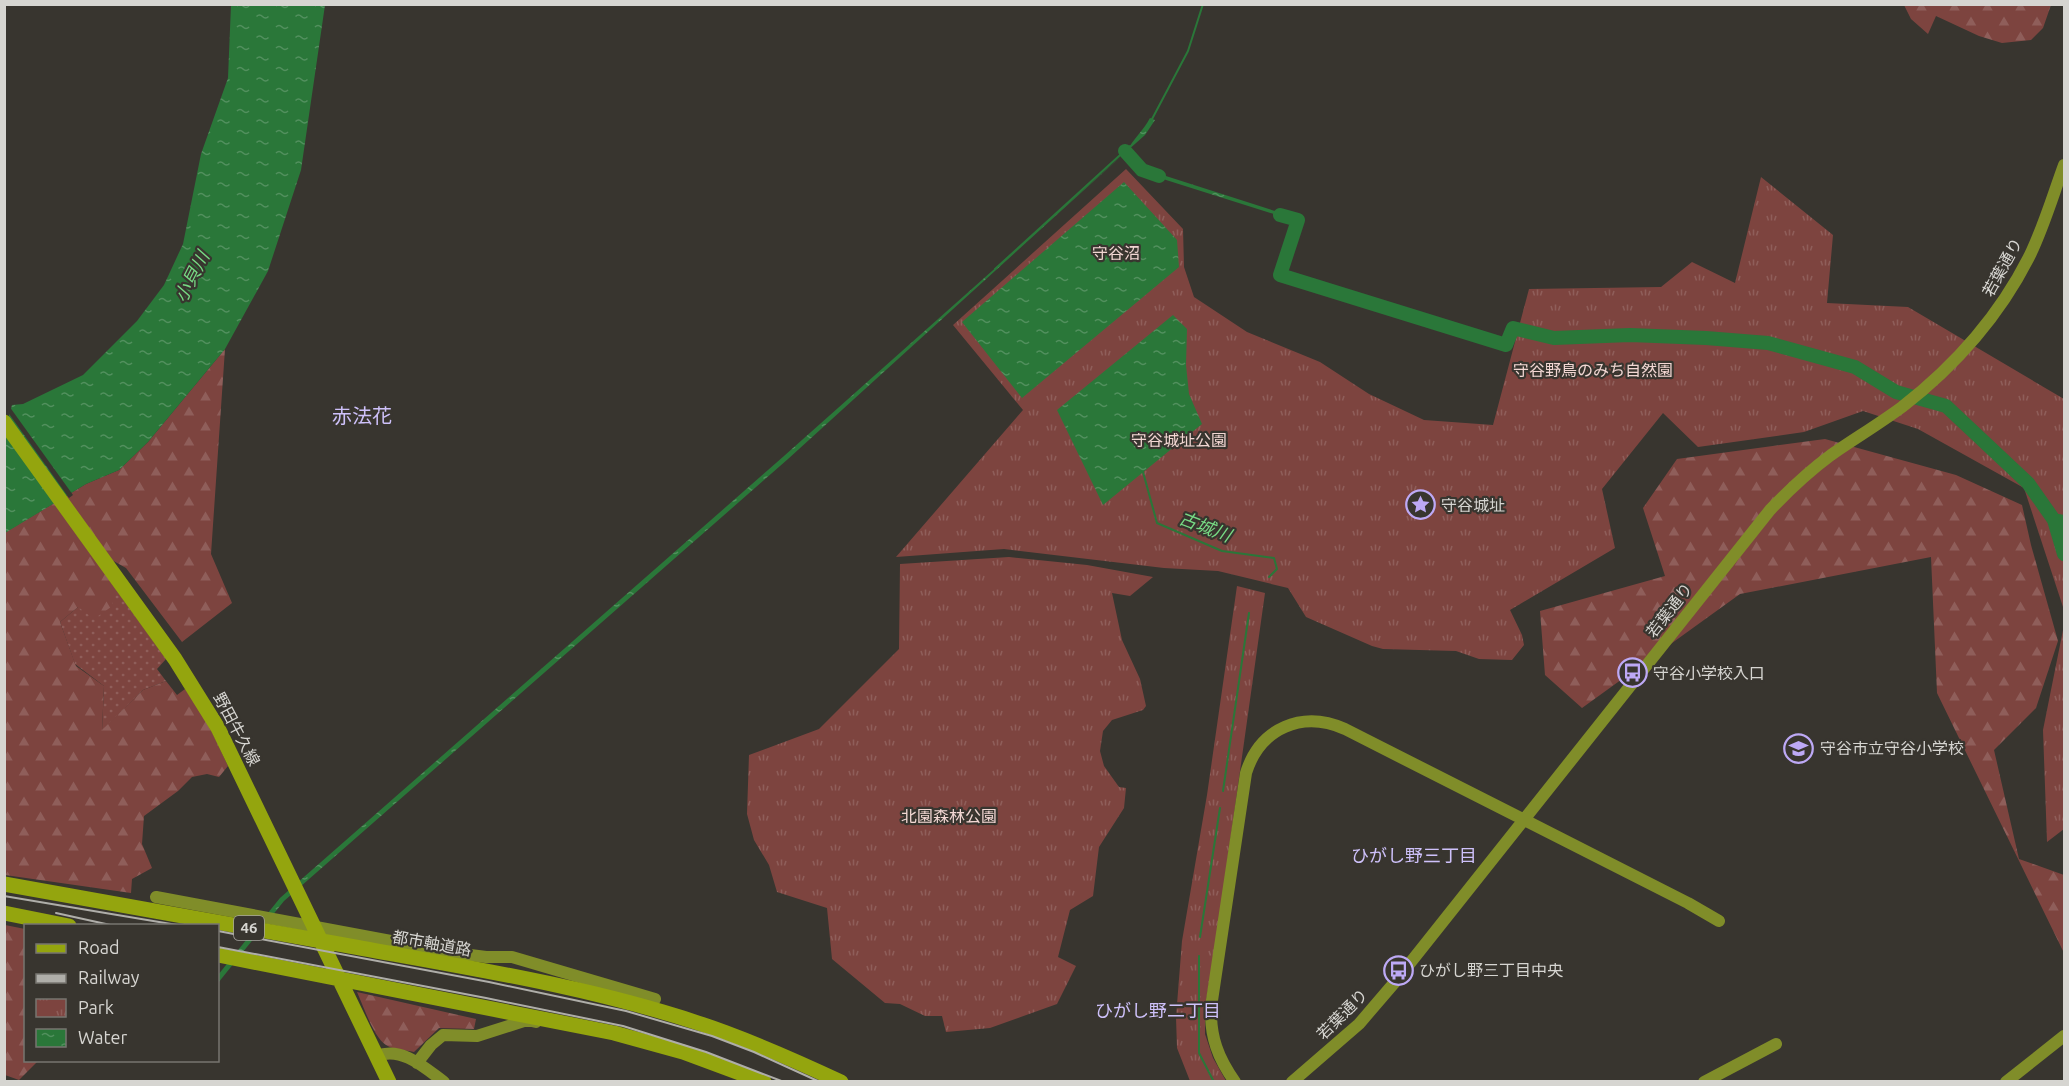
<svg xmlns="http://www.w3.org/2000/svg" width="2069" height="1086" viewBox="0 0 2069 1086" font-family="Ubuntu,'Noto Sans JP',sans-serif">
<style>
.grass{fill:url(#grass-dots)}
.forest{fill:url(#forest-firs)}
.park{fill:url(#park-tufts)}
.water{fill:url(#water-ripples)}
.pier{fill:#38352f}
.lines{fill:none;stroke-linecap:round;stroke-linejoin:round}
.stream{stroke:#2a7739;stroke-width:2}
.river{stroke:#2a7739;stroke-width:14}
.secondary{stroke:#808d29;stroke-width:12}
.primary{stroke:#94a50e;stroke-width:15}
.rail{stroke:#afaea9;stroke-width:2}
.labels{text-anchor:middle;stroke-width:4.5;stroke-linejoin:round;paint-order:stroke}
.shield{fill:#38352f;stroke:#a7a5a0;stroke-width:1.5}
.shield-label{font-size:15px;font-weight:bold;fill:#d6d5d1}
.park-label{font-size:16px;fill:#f2d7d3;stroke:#38352f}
.street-label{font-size:16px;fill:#d6d5d1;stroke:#38352f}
.poi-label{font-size:16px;fill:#d6d5d1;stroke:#38352f;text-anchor:start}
.water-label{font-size:18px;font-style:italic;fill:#77da84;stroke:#38352f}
.neighbourhood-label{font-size:18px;fill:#cec1fa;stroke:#38352f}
.quarter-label{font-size:20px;fill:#cec1fa;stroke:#38352f}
</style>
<defs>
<pattern id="grass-dots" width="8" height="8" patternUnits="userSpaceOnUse" patternTransform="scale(1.5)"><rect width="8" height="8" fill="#7d443f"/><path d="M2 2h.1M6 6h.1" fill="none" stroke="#8f5e5a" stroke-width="1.8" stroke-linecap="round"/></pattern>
<pattern id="forest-firs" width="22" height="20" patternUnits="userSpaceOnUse" patternTransform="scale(1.5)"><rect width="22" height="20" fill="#7d443f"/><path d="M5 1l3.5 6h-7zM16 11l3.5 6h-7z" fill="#8f5e5a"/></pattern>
<pattern id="park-tufts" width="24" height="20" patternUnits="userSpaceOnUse" patternTransform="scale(1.5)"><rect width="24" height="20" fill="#7d443f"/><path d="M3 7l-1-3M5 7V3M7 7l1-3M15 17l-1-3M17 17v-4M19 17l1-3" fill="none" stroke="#8f5e5a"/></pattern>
<pattern id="water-ripples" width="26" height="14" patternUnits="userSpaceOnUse" patternTransform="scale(1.5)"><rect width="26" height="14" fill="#2a7739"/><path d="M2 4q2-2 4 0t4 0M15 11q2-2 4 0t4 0" fill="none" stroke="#52905e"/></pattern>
</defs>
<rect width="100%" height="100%" fill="#38352f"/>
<!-- grass -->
<path class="grass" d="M117,591L166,659L157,669L166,681L143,690L102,731L104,686L75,664L60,622L78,607Z"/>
<!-- forest -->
<path class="forest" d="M2051,5L2043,28L2031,40L2002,43L1979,36L1936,16L1928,34L1911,19L1904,5Z
M225,349L211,554L232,603L182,642L126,568L110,559L117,591L111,607L94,619L78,607L60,622L76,666L104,686L102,730L143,690L166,681L177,695L185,689L206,719L228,766L219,777L207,774L192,777L178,791L144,816L142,844L152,868L132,879L131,893L5,875L4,533L86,484L119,470L148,442Z
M1825,439L1956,475L2022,505L2031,545L2058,641L2036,708L1994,750L2019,859L2064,875V953L1937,693L1931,557L1740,594L1582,708L1545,675L1540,611L1665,576L1643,508L1677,459Z
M5,925L25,929L26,1060L38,1061L19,1080L5,1075Z
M357,992L476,1019L474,1029L439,1028L414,1052C405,1050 394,1050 386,1045C374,1038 363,1005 357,992Z"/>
<!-- park -->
<path class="park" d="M1126,169L1183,229L1184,267L1194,297L1247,332L1320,362L1369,394L1424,420L1493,425L1529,289L1661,287L1692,262L1735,283L1761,177L1833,235L1827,303L1908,307L2064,399V610L2024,488L1918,429L1863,411L1804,432L1698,447L1663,413L1602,489L1615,548L1510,610L1522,635L1524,645L1512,660L1479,659L1456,651L1383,649L1372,646L1306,617L1288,588L1218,571L1164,568L1004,549L896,557L1023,410L953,325Z
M1009,557L1087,565L1153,577L1130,596L1112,593L1122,640L1140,679L1146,706L1143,710L1112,720L1103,731L1100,751L1104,766L1119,787L1126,788L1124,808L1099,847L1093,896L1070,910L1058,957L1076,966L1057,1004L990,1028L946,1032L942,1016H925L900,1004L885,1003L832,959L827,908L777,892L769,865L754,840L747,814L749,755L819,729L899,649L900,564Z
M1237,586L1265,593L1216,942L1205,1007V1034L1213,1058L1226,1081H1190L1177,1048L1176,1017L1182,941L1207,795Z
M2064,625V829L2047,842L2043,730Z"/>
<!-- water -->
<path class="water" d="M231,5H325L301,170L268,271L225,349L148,442L119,470L86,484L5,533V430L12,405L23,404L83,375L137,321L164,285L183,244L201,154L228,78Z
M1150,118L1155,120L1145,135L1127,151L1144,169L1300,219L1296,221L1144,173L1127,151L788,459L284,901L218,983V975L280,898L784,456L1127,151C1133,139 1144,130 1150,118Z
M1124,182L1177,240L1179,267L1022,398L962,322Z
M1173,315L1187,329L1186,365L1189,394L1202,424L1103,505L1057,410Z"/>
<!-- pier -->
<path class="pier" d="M9,406L73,495L69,498L7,411Z"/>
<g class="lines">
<!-- stream -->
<path class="stream" d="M1151,121L1188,51L1203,4
M995,269L1130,146
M1143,472L1157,523L1222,551L1274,558L1277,569L1269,577
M1223,791L1249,613
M1200,937L1220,808
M1199,956V1053L1214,1082"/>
<!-- river -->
<path class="river" d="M1125,151L1142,170L1159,176
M1280,215L1298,220L1280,275L1506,345L1513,328L1554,338L1630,335L1706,338L1768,343L1855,367L1896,392L1946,406L2028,483L2054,520L2064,522
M2054,520L2064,554"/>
<!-- secondary -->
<path class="secondary" d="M156,897L455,953L486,957H512L655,999
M377,1056C402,1046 425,1068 444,1082
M417,1063L431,1045L443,1035L477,1036L527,1020L536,1022
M1235,1082C1218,1058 1210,1037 1211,1007L1246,773C1260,728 1302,710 1345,729L1688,903L1719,921
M1292,1082L1359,1024L1395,982L1770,510C1789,490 1808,472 1831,455C1854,439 1879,424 1902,407C1956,365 2000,315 2030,255C2044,226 2053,195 2064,165
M1704,1082L1776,1044
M2006,1082L2064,1036"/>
<!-- primary -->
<path class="primary" d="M4,422L175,659L218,728L389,1082
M4,884C118,904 231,925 344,945C463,967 583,985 698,1023C747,1039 794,1060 841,1082
M4,913L69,926
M218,955L614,1033L683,1052L764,1082"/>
<!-- rail -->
<path class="rail" d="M4,896L183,926
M56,913L115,926
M218,931L489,982L626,1011L712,1036L754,1052L820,1082
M218,947L486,998L623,1026L706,1052L784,1082"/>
</g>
<!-- icons -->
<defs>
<symbol id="sight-ring" viewBox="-11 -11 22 22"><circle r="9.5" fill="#38352f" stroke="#bda9f5" stroke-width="1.5"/><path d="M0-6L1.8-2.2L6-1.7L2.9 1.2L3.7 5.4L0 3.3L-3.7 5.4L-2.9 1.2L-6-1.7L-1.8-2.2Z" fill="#bda9f5"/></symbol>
<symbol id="bus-ring" viewBox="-11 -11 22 22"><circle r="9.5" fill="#38352f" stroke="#bda9f5" stroke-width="1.5"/><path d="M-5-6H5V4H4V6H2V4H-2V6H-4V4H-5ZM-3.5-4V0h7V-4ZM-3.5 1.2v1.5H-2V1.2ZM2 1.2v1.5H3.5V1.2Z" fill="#bda9f5"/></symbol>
<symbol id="school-ring" viewBox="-11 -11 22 22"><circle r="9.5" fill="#38352f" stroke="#bda9f5" stroke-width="1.5"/><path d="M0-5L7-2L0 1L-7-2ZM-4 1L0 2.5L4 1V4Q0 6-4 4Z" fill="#bda9f5"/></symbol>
</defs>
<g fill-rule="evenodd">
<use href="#sight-ring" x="1404" y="488" width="33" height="33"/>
<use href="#bus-ring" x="1616" y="656" width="33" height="33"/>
<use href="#school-ring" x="1782" y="732" width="33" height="33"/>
<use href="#bus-ring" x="1382" y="954" width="33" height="33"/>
</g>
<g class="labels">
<!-- shield labels -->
<rect class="shield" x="234" y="916" width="30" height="24" rx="4.5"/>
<g class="shield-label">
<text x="249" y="933">46</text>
</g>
<!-- park labels -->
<g class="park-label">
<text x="1116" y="259">守谷沼</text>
<text x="1593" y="376">守谷野鳥のみち自然園</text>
<text x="1179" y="446">守谷城址公園</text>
<text x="949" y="822">北園森林公園</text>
</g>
<!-- street labels -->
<g class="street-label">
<text transform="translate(2002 267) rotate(-61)" y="6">若葉通り</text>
<text transform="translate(1669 610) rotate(-52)" y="6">若葉通り</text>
<text transform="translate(237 729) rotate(62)" y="6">野田牛久線</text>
<text transform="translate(432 943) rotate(10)" y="6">都市軸道路</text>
<text transform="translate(1342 1014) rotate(-45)" y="6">若葉通り</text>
</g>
<!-- poi labels -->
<g class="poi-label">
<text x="1441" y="511">守谷城址</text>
<text x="1653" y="679">守谷小学校入口</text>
<text x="1820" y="754">守谷市立守谷小学校</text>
<text x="1419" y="976">ひがし野三丁目中央</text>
</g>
<!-- water labels -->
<g class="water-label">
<text transform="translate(192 277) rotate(-63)" y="6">小貝川</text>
<text transform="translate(1205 527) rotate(21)" y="6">古城川</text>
</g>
<!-- neighbourhood labels -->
<g class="neighbourhood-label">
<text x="1414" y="862">ひがし野三丁目</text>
<text x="1158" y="1017">ひがし野二丁目</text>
</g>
<!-- quarter labels -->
<g class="quarter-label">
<text x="362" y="423">赤法花</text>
</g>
</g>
<!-- border -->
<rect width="2069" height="1086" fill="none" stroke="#d6d5d1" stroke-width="12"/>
<!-- legend -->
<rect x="24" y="924" width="195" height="138" fill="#38352f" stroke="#777570" stroke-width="1.5"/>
<rect x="36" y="944" width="30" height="9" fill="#94a50e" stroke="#777570" stroke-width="1.5"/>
<text x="78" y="954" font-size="18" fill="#d6d5d1">Road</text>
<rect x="36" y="974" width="30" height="9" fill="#afaea9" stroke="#777570" stroke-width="1.5"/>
<text x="78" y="984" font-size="18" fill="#d6d5d1">Railway</text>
<rect x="36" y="999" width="30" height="18" fill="url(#park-tufts)" stroke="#777570" stroke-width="1.5"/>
<text x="78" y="1014" font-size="18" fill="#d6d5d1">Park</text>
<rect x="36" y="1029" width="30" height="18" fill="url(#water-ripples)" stroke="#777570" stroke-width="1.5"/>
<text x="78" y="1044" font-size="18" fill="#d6d5d1">Water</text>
</svg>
